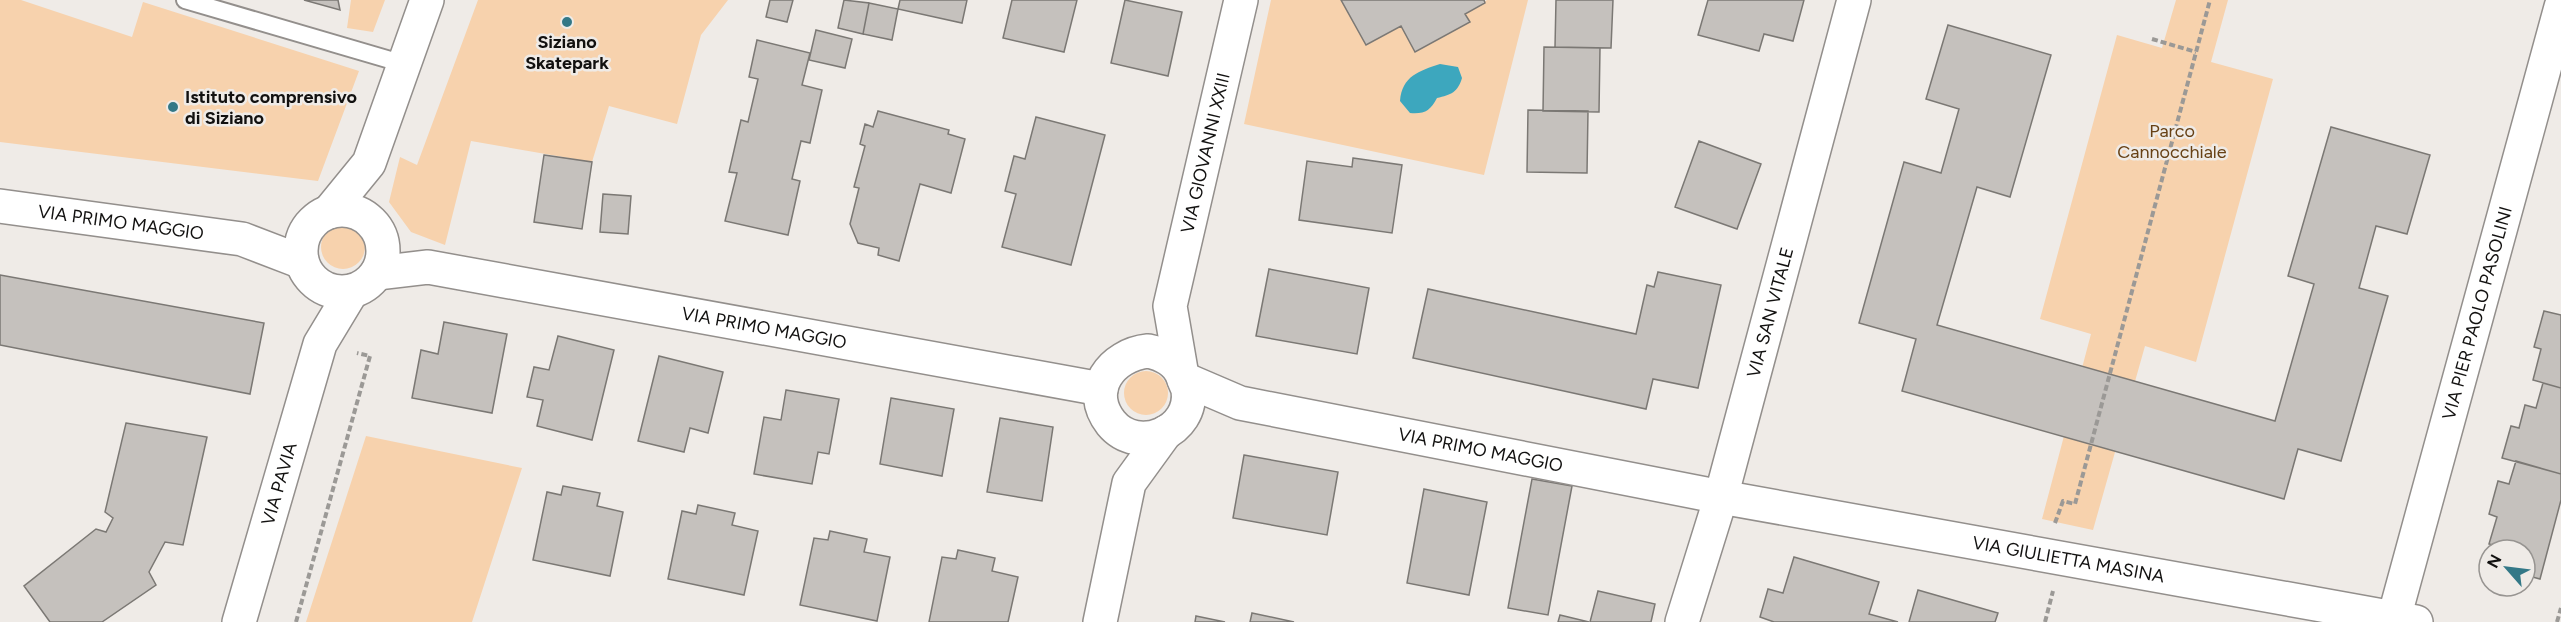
<svg xmlns="http://www.w3.org/2000/svg" width="2561" height="622" viewBox="0 0 2561 622" font-family="Figtree,sans-serif">
<style>
.green{fill:#f7d2ad}
.water{fill:#3da7be}
.building{fill:#c5c1bd;stroke:#7b7874;stroke-width:1.5}
.lines{fill:none;stroke-linecap:round;stroke-linejoin:round}
.service-casing{stroke:#938f8c;stroke-width:20}
.minor-casing{stroke:#938f8c;stroke-width:36}
.path{stroke:#9b9996;stroke-width:4;stroke-dasharray:6 3;stroke-linecap:butt}
.service{stroke:#fff;stroke-width:16}
.minor{stroke:#fff;stroke-width:33}
.poi-dot{fill:#337887;stroke:#efebe7;stroke-width:2}
.labels{text-anchor:middle;stroke-width:5;stroke-linejoin:round;paint-order:stroke}
.poi-label{font-size:18px;font-weight:bold;fill:#121110;stroke:#efebe7}
.park-label{font-size:18px;fill:#674115;stroke:#efebe7}
.street-label{font-size:18px;fill:#121110;stroke:#efebe7}
</style>
<rect width="100%" height="100%" fill="#efebe7"/>
<!-- green -->
<path class="green" d="M0,0H21L132,37L143,2L359,71L318,181L0,142Z
M351,0H385L373,32L347,28Z
M478,0H728L701,35L677,124L609,106L592,162L471,141L445,245L411,232L389,202L400,157L417,165Z
M1271,0H1341L1366,45L1401,26L1415,52L1470,22L1465,14L1487,0H1528L1484,175L1244,124Z
M2176,0H2228L2211,62L2273,79L2196,362L2145,346L2093,530L2042,519L2091,334L2040,319L2117,35L2162,48Z
M321 247a22 22 0 1 1 44 0a22 22 0 1 1-44 0Z
M1124 393a22 22 0 1 1 44 0a22 22 0 1 1-44 0Z
M366,436L522,468L472,622H306Z"/>
<!-- water -->
<path class="water" d="M1440,64L1458,67L1462,78C1458,92 1451,95 1437,98C1430,111 1425,114 1410,113L1400,101C1402,76 1419,71 1440,64Z"/>
<!-- building -->
<path class="building" d="M304,0H338L340,10Z
M770,0H793L787,22L766,17Z
M844,0L869,3L863,34L838,28Z
M900,0H967L962,23L898,9Z
M1012,0H1077L1064,52L1003,38Z
M1125,0L1182,12L1168,76L1111,63Z
M1341,0H1484L1485,3L1465,14L1470,22L1415,52L1401,26L1366,45Z
M1556,0H1613L1611,48L1555,47Z
M1708,0H1804L1793,41L1764,34L1759,51L1698,35Z
M869,3L898,9L892,40L863,34Z
M1948,25L2051,55L2010,197L1977,187L1937,325L2275,421L2314,284L2288,276L2331,127L2430,155L2407,234L2376,226L2359,288L2388,296L2341,461L2298,449L2284,499L1902,391L1916,339L1859,323L1904,162L1941,173L1959,109L1926,99Z
M816,30L852,39L845,68L809,60Z
M757,40L810,53L802,85L822,90L810,143L801,141L792,179L800,181L788,235L725,221L737,173L729,172L741,120L748,122L758,79L749,77Z
M1544,47L1600,48L1599,112L1543,111Z
M1528,110L1588,111L1587,173L1527,172Z
M878,111L949,130L948,134L965,139L951,193L920,184L899,261L878,255L879,248L858,243L850,224L859,188L854,187L865,146L860,144L865,124L873,127Z
M1036,117L1105,135L1071,265L1002,247L1016,194L1005,191L1014,156L1025,159Z
M1699,141L1761,164L1737,229L1675,207Z
M544,155L592,162L582,229L534,222Z
M1353,158L1402,165L1392,233L1299,220L1307,161L1352,167Z
M603,194L631,196L628,234L600,232Z
M1269,269L1369,288L1357,354L1256,336Z
M1658,272L1721,285L1698,388L1653,379L1646,409L1413,358L1428,289L1636,334L1647,285L1654,287Z
M0,275L264,323L250,394L0,345Z
M2544,311L2561,315V388L2533,380L2541,349L2534,347Z
M444,322L507,334L492,413L412,398L421,350L438,354Z
M558,336L614,350L592,440L537,426L543,400L527,397L534,367L549,370Z
M659,356L723,372L708,433L690,428L684,452L638,441Z
M2543,383L2561,388V474L2502,458L2511,426L2519,428L2525,405L2536,408Z
M786,390L839,399L829,454L818,452L812,484L754,474L764,417L781,420Z
M891,398L954,409L942,476L880,464Z
M1000,418L1053,427L1042,501L987,492Z
M126,423L207,437L183,545L165,542L149,572L156,585L102,622H50L24,586L96,529L106,532L113,518L105,512Z
M1244,455L1338,472L1327,535L1233,518Z
M2516,461L2561,474V500L2540,579L2525,575V550H2504L2505,548L2489,544L2497,517L2489,514L2498,481L2509,484Z
M1532,479L1572,486L1548,615L1508,608Z
M563,486L600,493L597,506L623,512L610,576L533,560L547,492L561,495Z
M1424,489L1487,502L1469,595L1407,583Z
M698,505L735,513L732,525L758,531L744,595L668,579L682,511L696,514Z
M830,531L867,539L864,552L890,557L877,621L800,605L814,538L828,540Z
M958,550L995,558L992,571L1018,577L1008,622H929L942,557L956,559Z
M1794,557L1879,582L1869,614L1898,622H1774L1760,617L1768,589L1783,593Z
M1918,590L1998,613L1995,622H1909Z
M1598,591L1655,604L1651,622H1590Z
M1252,613L1294,622H1250Z
M1560,615L1589,622H1558Z
M1196,616L1225,622H1195Z"/>
<g class="lines">
<defs>
<path id="service" d="M185,0L404,64"/>
<g id="minor">
<path id="s1" d="M0,206L242,239L302,262"/>
<circle cx="342" cy="251" r="41"/>
<path d="M329,212L369,163L427,0"/>
<path id="s2" d="M377,273L428,267L1101,389"/>
<path d="M1148,351C1163,354 1178,362 1183,377C1184,381 1187,386 1188,390C1194,431 1138,456 1111,423C1085,390 1111,355 1148,351Z"/>
<path id="s3" d="M1181,370L1170,306L1241,0"/>
<path id="s4" d="M1184,379L1240,403L1721,497L2416,622"/>
<path id="s5" d="M2394,618L2561,7"/>
<path id="s6" d="M239,622L320,344L352,291"/>
<path d="M1100,622L1129,483L1166,432"/>
<path id="s7" d="M1682,622L1721,497L1854,0"/>
</g>
</defs>
<!-- service casing -->
<use href="#service" class="service-casing"/>
<!-- minor casing -->
<use href="#minor" class="minor-casing"/>
<!-- path -->
<path class="path" d="M2152,39L2196,52
M2055,523L2063,501L2075,504L2210,0
M296,622L370,356L357,353
M2045,622L2053,591
M2557,622L2561,608"/>
<!-- service -->
<use href="#service" class="service"/>
<!-- minor -->
<use href="#minor" class="minor"/>
</g>
<!-- markers -->
<g class="poi-dot">
<circle cx="567" cy="22" r="6"/>
<circle cx="173" cy="107" r="6"/>
</g>
<g class="labels">
<!-- poi labels -->
<g class="poi-label">
<text x="567" y="48">Siziano<tspan x="567" dy="21">Skatepark</tspan></text>
<text x="185" y="103" text-anchor="start">Istituto comprensivo<tspan x="185" dy="21">di Siziano</tspan></text>
</g>
<!-- park labels -->
<g class="park-label">
<text x="2172" y="137">Parco<tspan x="2172" dy="21">Cannocchiale</tspan></text>
</g>
<!-- street labels -->
<g class="street-label">
<text dy="6" stroke="none"><textPath href="#s3" startOffset="222">VIA GIOVANNI XXIII</textPath></text>
<text dy="6" stroke="none"><textPath href="#s1" startOffset="122">VIA PRIMO MAGGIO</textPath></text>
<text dy="6" stroke="none"><textPath href="#s7" startOffset="322">VIA SAN VITALE</textPath></text>
<text dy="6" stroke="none"><textPath href="#s5" startOffset="316">VIA PIER PAOLO PASOLINI</textPath></text>
<text dy="6" stroke="none"><textPath href="#s2" startOffset="393">VIA PRIMO MAGGIO</textPath></text>
<text dy="6" stroke="none"><textPath href="#s4" startOffset="306">VIA PRIMO MAGGIO</textPath></text>
<text dy="6" stroke="none"><textPath href="#s6" startOffset="144">VIA PAVIA</textPath></text>
<text dy="6" stroke="none"><textPath href="#s4" startOffset="904">VIA GIULIETTA MASINA</textPath></text>
</g>
</g>
<!-- north arrow -->
<g transform="translate(2507 568) rotate(298)"><circle r="28" fill="#efebe7" stroke="#979491" stroke-width="1.5"/>
<path d="M0-4.5L10 22L0 15L-10 22Z" fill="#337887"/>
<text y="-9" font-size="16" font-weight="bold" text-anchor="middle" fill="#121110">N</text>
</g>
</svg>
